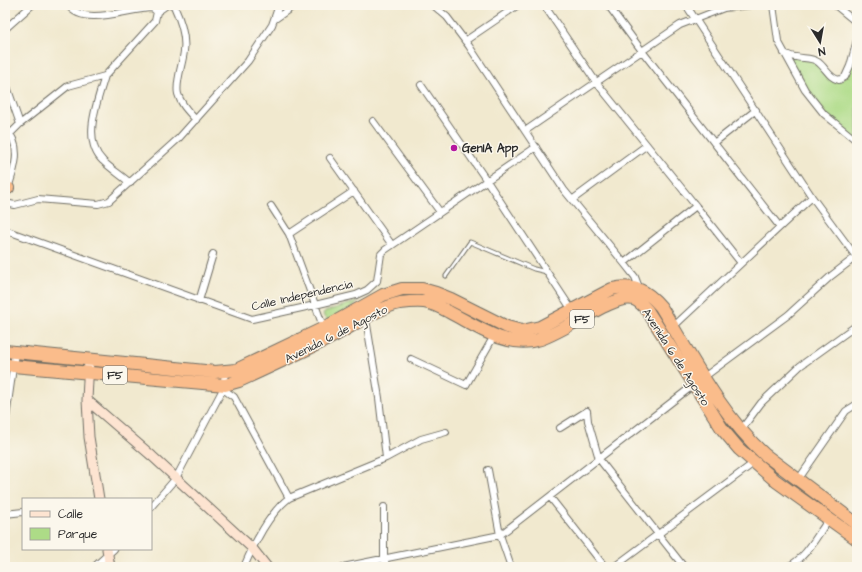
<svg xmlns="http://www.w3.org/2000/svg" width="862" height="572" viewBox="0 0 862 572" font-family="'Architects Daughter',sans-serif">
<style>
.green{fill:#addb87;stroke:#6c8359}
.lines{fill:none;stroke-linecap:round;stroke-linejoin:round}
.lane-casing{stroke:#706e64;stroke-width:5}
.street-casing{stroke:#706e64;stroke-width:8}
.secondary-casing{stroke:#706e64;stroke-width:11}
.highway-casing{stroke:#706e64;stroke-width:14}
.lane{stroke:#fff;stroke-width:3}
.street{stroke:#fff;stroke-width:6}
.secondary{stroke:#fde4d1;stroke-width:9}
.highway{stroke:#fabc8b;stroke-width:12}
.poi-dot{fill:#b5179e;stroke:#fbf7ec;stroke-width:1.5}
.labels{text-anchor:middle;stroke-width:3;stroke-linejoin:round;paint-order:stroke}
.shield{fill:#fbf7ec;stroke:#696865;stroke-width:1}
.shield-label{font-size:11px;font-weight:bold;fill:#2b2b2b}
.poi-label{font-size:12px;font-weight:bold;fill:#2b2b2b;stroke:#fbf7ec;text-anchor:start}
.street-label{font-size:12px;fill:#2b2b2b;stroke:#fbf7ec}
</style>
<rect width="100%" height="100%" fill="#fbf7ec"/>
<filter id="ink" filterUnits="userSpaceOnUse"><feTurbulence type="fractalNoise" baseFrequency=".025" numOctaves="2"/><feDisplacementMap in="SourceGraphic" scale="8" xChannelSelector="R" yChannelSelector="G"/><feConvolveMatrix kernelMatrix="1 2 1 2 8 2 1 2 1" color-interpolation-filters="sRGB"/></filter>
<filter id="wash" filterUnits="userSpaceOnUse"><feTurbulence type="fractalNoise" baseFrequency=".012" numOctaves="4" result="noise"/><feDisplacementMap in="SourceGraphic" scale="16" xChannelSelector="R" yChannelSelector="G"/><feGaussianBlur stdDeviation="0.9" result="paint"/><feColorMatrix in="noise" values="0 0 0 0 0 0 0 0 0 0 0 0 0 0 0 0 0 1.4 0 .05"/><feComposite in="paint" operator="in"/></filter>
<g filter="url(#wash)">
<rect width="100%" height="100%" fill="#f1e9cf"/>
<!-- green -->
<path class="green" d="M857,40V141L824,114L784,53L817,61L833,79L845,77Z
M359,301L354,306L329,320L326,319L324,317L323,313L326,311Z
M766,461L842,518L839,522L763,465Z"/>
</g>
<g filter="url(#ink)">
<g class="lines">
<defs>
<path id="lane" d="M446,276L470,242L534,269L547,272"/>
<path id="street" d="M172,5L174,6C180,19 186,37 184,51C183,63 175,83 178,94C181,105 189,112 196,120
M433,5L447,17L469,46L564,190L624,263L635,277L640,290
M544,5L596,82L696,206L624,263
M608,5L642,51L780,227
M686,5L812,197L857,258
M773,5L778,41L805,90L824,114L857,141
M835,5L857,23
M157,12L167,5
M275,19L295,5
M5,29L32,5
M465,41L518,5
M784,53C788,55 792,57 796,57C803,59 811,57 818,62C826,68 829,78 839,80L845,77L850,66L857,40
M105,76C98,100 81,140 103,161C111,169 121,175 130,183
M5,81L20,124
M421,85L487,181L572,310
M373,121L440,212
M5,128C25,147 13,174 5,196
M525,131L680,25L724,8L751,5
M11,133L20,124L68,86L105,76L155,21L157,12L152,8C129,8 84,28 68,5
M714,143L756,110
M330,158L392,245
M572,200L647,145
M5,203L15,205L38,199L98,204L109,201L179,138L248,61L272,25L279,5
M271,206L289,234L324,329
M696,206L741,263
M5,230L252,319L315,305L356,295L367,290L377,281L381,254L385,250L536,147
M289,234L354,191
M199,301L213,254
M366,319L379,398L386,458
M673,327L812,197
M411,359L466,385L494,336
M223,389L234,397L289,498
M5,425L15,353
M560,428L587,411L588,421L599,459L684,567
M741,430L761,403L800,366L857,325
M488,470L500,535L511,567
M798,480L846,411L857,404
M550,497L605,567
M151,507L176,478L223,389L225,372
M384,507V559L387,567
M5,514L23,512
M94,567L114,549
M244,567C253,545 270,512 289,498L386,458L421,439L446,432
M343,567L500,535L704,377L788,315L831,276L857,256
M614,567L755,462
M787,567C806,559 817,535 829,519"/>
<path id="secondary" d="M89,360L87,400L89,437L99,499
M87,400L152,456L252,548L267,567
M107,549L110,567"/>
<path id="highway" d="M5,189L8,188
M5,351L215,372L236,370L324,328L383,295L402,289H422L436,293L451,299L507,327L522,331L540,327L612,289C634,284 647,290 661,307C691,356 722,416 764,454L857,524
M5,364L13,366L225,385L239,381C269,367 300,353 330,338C351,327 377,308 400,303C408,302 416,301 424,302C433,303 442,308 449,312C476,326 505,348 537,340C561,335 612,294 633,299C639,300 643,306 647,310L723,430L739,449L776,481L857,539"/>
</defs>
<!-- lane casing -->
<use href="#lane" class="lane-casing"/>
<!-- street casing -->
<use href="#street" class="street-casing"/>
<!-- secondary casing -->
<use href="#secondary" class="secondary-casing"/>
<!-- highway casing -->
<use href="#highway" class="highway-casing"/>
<!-- lane -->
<use href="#lane" class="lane"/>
<!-- street -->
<use href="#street" class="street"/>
<!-- secondary -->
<use href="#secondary" class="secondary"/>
<!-- highway -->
<use href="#highway" class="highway"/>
</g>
</g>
<!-- markers -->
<circle class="poi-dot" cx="454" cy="148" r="4"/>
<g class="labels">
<!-- shield labels -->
<g class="shield">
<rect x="570" y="310" width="24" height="18" rx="3"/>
<rect x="103" y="366" width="24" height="18" rx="3"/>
</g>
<g class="shield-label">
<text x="582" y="323">F5</text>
<text x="115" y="379">F5</text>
</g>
<!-- poi labels -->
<g class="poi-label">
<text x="462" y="152">GenIA App</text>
</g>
<!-- street labels -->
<g class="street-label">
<text transform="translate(302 295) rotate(-13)" y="4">Calle Independencia</text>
<text transform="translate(336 334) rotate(-27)" y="4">Avenida 6 de Agosto</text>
<text transform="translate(676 357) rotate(57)" y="4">Avenida 6 de Agosto</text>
</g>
</g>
<!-- margin -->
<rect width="862" height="572" fill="none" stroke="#fbf7ec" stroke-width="20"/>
<!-- legend -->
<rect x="22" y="498" width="130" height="52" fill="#fbf7ec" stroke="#a8a59f"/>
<rect x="30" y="511" width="20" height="6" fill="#fde4d1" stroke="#a8a59f"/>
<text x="58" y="518" font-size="12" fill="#2b2b2b">Calle</text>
<rect x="30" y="528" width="20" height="12" fill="#addb87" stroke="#a8a59f"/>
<text x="58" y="538" font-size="12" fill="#2b2b2b">Parque</text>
<!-- north arrow -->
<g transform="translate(820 42) rotate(169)" stroke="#fbf7ec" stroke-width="3" paint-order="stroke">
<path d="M0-3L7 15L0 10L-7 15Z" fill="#2b2b2b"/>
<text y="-6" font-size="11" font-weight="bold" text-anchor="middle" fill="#2b2b2b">N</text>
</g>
</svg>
